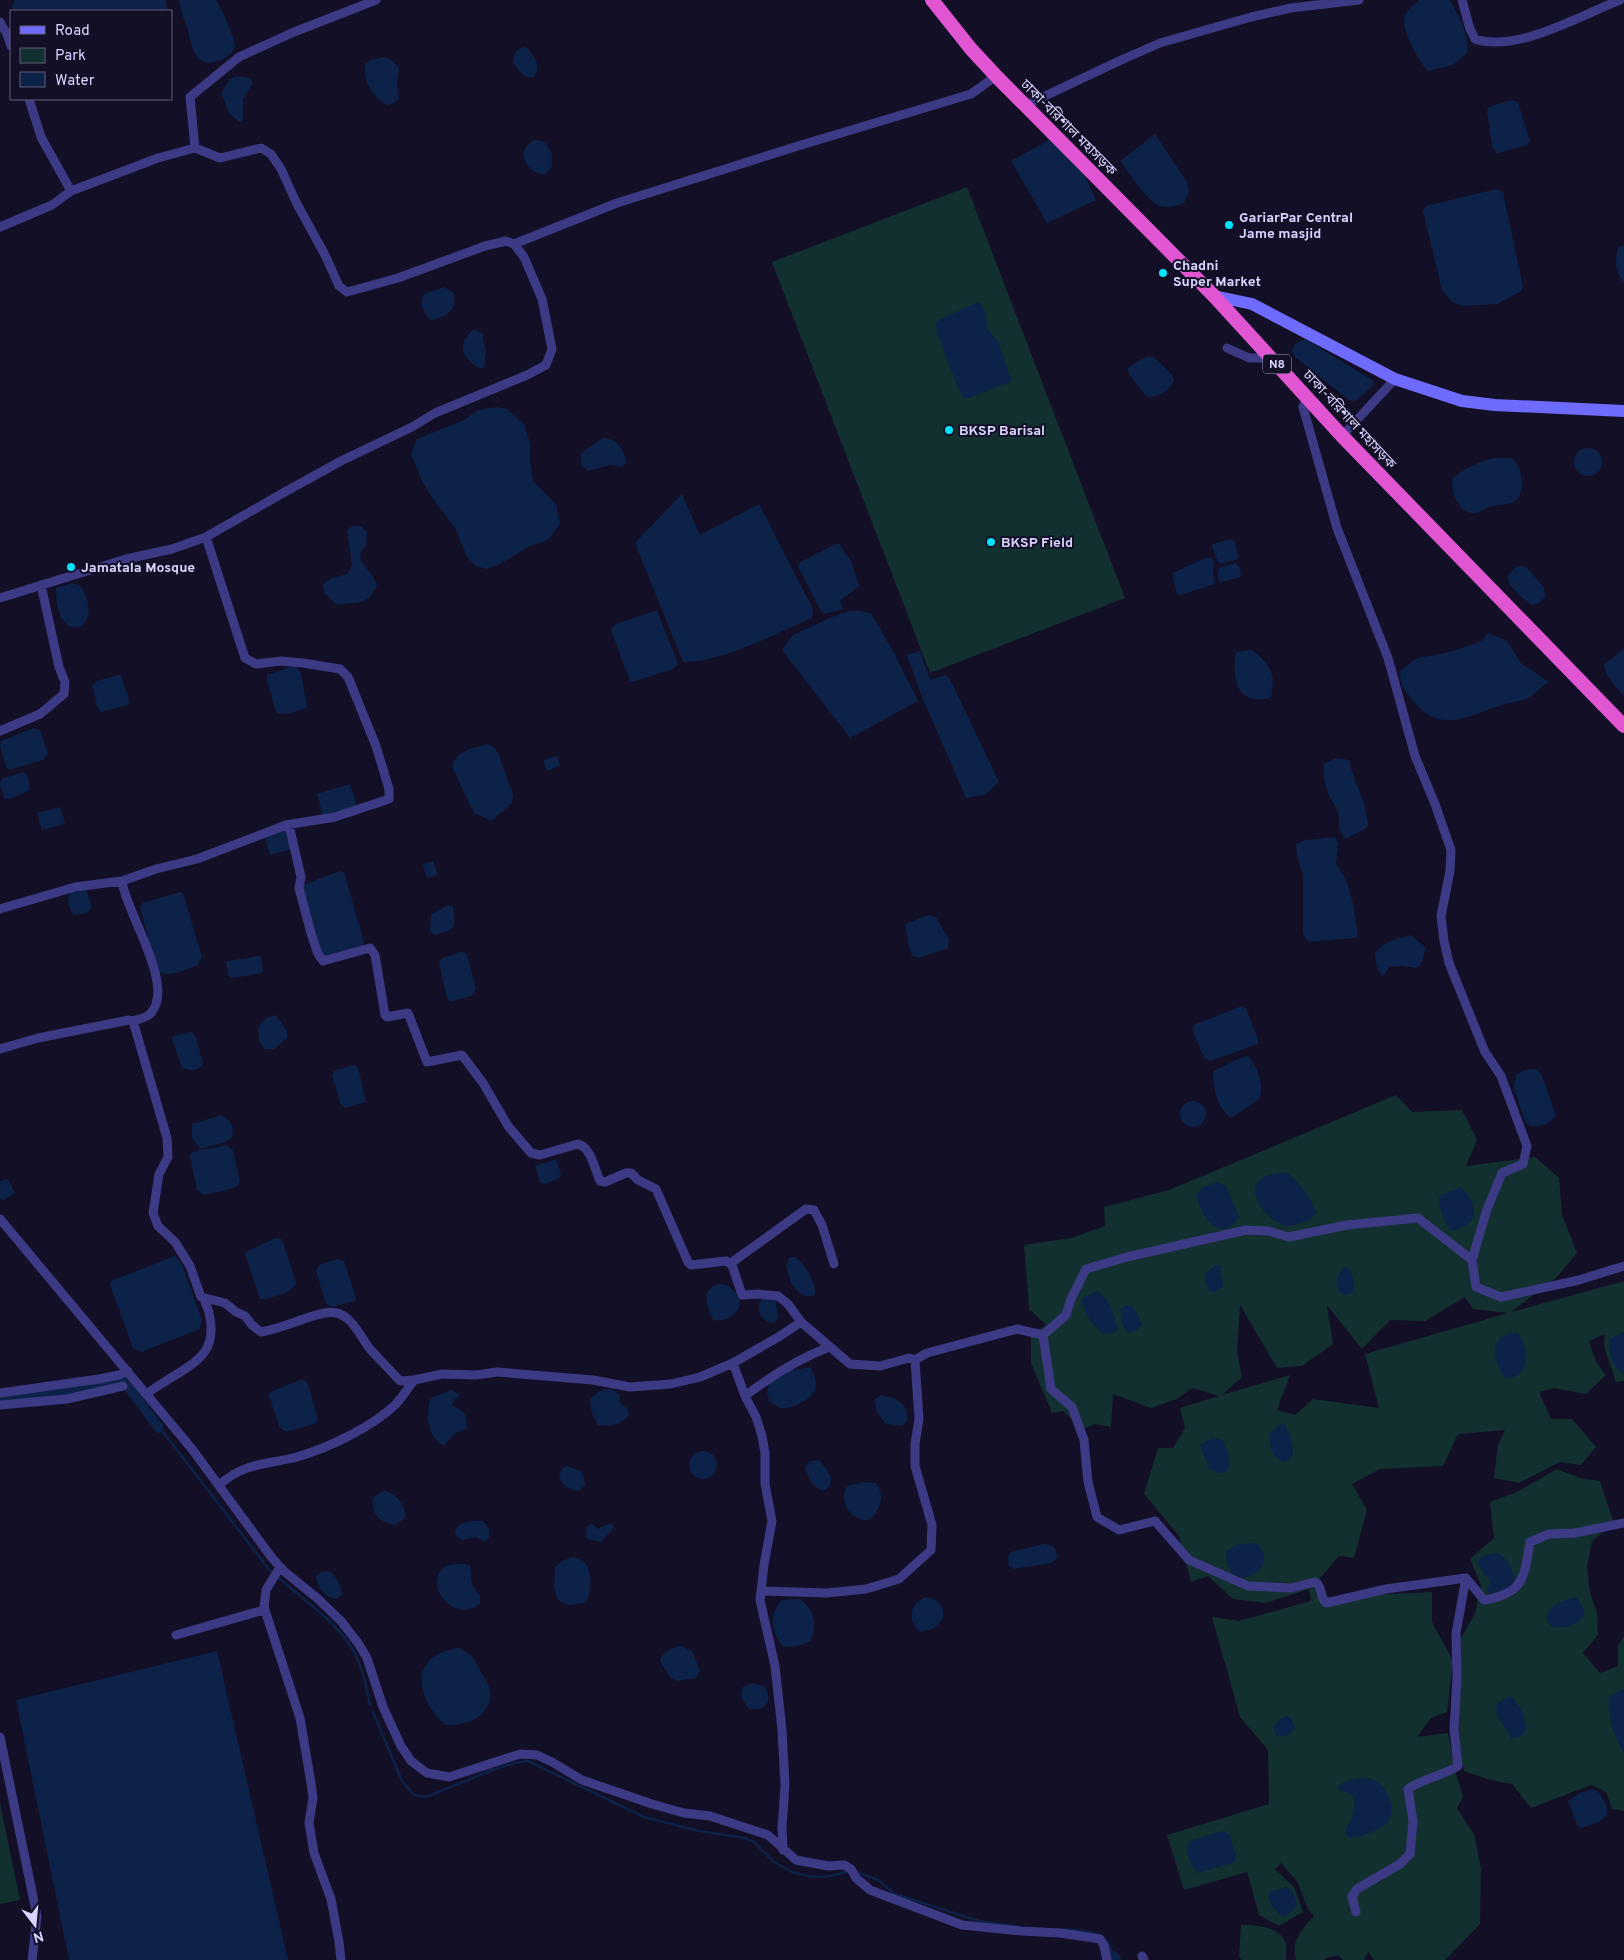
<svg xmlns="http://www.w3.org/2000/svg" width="1624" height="1960" viewBox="0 0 1624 1960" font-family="Overpass,'Noto Sans Bengali',sans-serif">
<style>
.green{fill:#12302f;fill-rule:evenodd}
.water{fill:#0c2248}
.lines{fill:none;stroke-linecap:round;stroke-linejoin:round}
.stream{stroke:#0c2248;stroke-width:2.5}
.canal{stroke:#0c2248;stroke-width:10}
.minor{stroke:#3d3a85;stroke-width:9}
.secondary{stroke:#6f6bff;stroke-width:12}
.trunk{stroke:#e055d1;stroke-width:14}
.poi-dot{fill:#00e5ff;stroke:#130f26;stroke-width:2}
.labels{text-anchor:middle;stroke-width:4;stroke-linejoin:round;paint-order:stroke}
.shield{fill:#130f26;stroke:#9e99be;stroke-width:1}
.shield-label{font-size:12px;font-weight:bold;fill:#d9d4ff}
.street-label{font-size:14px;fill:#d9d4ff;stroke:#130f26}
.poi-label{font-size:14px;font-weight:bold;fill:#d9d4ff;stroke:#130f26;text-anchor:start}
</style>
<rect width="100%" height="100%" fill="#130f26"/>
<!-- green -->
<path class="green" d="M967,187L1125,598L930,673L772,262Z
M1396,1095L1412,1112L1462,1110L1477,1140L1466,1166L1535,1157L1559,1178L1562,1215L1577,1253L1557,1277L1511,1312L1624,1281V1381L1616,1382L1604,1347L1605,1334L1589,1341L1596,1362L1606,1375L1586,1394L1554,1388L1539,1392L1551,1419H1572L1596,1447L1581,1465L1560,1462L1519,1483L1494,1478L1498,1445L1505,1430L1458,1434L1443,1466L1380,1469L1352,1484L1367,1510L1354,1558L1339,1556L1320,1578L1328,1597L1432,1592V1622L1453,1661L1447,1712L1431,1718L1417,1737L1448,1733L1455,1771L1463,1796L1457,1809L1474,1834L1481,1868L1480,1924L1445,1960H1374L1368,1952L1364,1960H1343L1338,1955L1326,1958L1325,1960H1296C1291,1939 1301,1931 1314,1916L1308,1909L1297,1881L1281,1863L1275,1869L1294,1887L1303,1912L1279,1926L1259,1915L1247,1872L1184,1890L1167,1835L1269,1804L1268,1750L1240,1717L1212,1617L1239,1621L1311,1601L1309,1589L1265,1603L1233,1599L1208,1576L1191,1582L1179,1536L1144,1494L1158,1448H1173L1185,1428L1180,1408L1219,1396L1192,1388L1177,1399L1151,1408L1113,1394L1111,1427L1095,1424L1083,1429L1063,1411L1052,1413L1031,1363V1335L1046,1325L1029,1309L1024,1245L1071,1238L1105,1226L1104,1207L1169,1190ZM1465,1297L1473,1309L1508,1313L1365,1354L1379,1408L1313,1399L1295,1415L1277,1410L1290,1375L1222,1395L1242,1377L1237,1351L1240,1305L1277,1368L1302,1366L1333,1344L1327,1305L1362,1349L1390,1320L1425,1321Z
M1557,1469L1580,1478L1600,1481L1614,1524L1592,1541L1587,1567L1590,1593L1597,1613L1598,1635L1583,1653L1600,1673L1618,1666V1645L1624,1636V1811L1612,1809L1606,1792L1591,1785L1531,1808L1512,1784L1491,1780L1464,1771L1455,1728L1458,1643L1475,1614L1481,1585L1470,1559L1494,1538L1490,1502L1517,1492Z
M0,1803L20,1900L0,1904Z
M1241,1925C1255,1925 1281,1926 1286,1944C1287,1949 1286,1955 1286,1960H1241L1239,1956Z"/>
<!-- water -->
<path class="water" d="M15,0H166L167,11H14L12,6Z
M179,0H216C221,8 236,39 235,47C234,52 226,58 221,60C196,70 192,49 188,30C185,20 180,11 179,0Z
M1419,0H1450C1459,17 1469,33 1467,53L1453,65L1428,71C1419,62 1402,31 1404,18C1406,11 1414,5 1419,0Z
M526,47C534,55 542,65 534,77C523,79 520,71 513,63C514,53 516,48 526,47Z
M384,57L391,60L399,67L397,82L399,99L393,104L387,105C372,96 363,82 365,64L371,60Z
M236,76L251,78L252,84L243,100V121L239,122L229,113L221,93L230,79Z
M1511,100L1518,102L1530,142L1527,145L1499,153H1496L1492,146L1487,110L1489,107Z
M1155,134L1187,182L1189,191L1184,203C1177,206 1168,208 1160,206C1147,202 1129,172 1120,161Z
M1053,138L1074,152L1096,200L1047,223L1011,161Z
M535,140L545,142C554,154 556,166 544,175C541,174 535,173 532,170C521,160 521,146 535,140Z
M1492,190H1498L1503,192L1523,287L1520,292L1497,304L1462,306L1452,302L1442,290L1423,211L1426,206Z
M1619,246H1624V283C1615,272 1614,258 1619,246Z
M444,287L453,292C459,311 447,316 431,320C423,313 419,304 424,294Z
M976,303H980L986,316L987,329L998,341L1011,379L1009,382L969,398H964L961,395L938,336L936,324L939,320Z
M474,329L482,333L486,352L484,367L480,369C462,357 455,345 474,329Z
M1305,339L1374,381L1373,386L1355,401L1349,400L1295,357L1292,351L1295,344Z
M1146,357H1154L1172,375L1174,380C1170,391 1157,399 1146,396L1130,376L1127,368Z
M497,407L507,409L524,424L530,443V459L533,481L556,504L560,524L548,540L530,546L498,565L487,569L475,566L467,557L455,528L431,496L422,481L411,454L417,439L464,420L478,410Z
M603,438C617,438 625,450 626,463L622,467L610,465L588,471L582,466L581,455L585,450Z
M1574 462a14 14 0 1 1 28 0a14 14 0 1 1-28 0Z
M1493,458H1511C1513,460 1515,461 1517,464C1522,472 1525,494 1516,500C1509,506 1498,504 1490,507C1485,508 1481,512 1476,513C1459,516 1451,492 1452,480C1462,468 1479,463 1493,458Z
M682,494L700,535L759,504L813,609L812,618C774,634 723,662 683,662L635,543Z
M352,526H361L367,532L366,546L361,551L360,559L375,580L377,587L370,597L362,602L337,605L324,593L323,584L332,578L347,574L352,565L347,530Z
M1229,539L1234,541L1239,557L1238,559L1219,564L1212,547L1213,544Z
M835,544H839L851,561L859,586L840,601L843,609L825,614L821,611L798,567L799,563Z
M1205,558H1211L1214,561L1213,573L1215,584L1180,595L1177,594L1172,575L1173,573Z
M1235,563L1240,567L1241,575L1239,578L1220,582L1217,575L1219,568Z
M1522,566L1526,567L1544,587L1545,597L1539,603L1531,605C1522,597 1510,589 1507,577L1515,567Z
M71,583L80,585C109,633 55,649 56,588Z
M657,610L678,664L673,669L633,682L630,681L611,630L614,625Z
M852,610L871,613L894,653L918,701L850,738L782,650L793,635L832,617Z
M1488,633L1507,641L1521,663L1549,682C1542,686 1534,695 1528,698C1521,702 1510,702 1502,705C1470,715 1441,735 1414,702C1405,690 1400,687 1400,671L1417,658L1446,653L1480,642Z
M1624,649V696C1616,686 1605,677 1604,664Z
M1251,650C1269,661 1278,677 1270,698C1237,706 1231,679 1236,652Z
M920,651L930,680L946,675L950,679L999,782L985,795L966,798L920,692L907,655Z
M293,666L297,667L301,674L307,707L306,708C297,711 285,717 276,712L267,680V675Z
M118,675H121L130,703L127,705L101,712L98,709L92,686L97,681Z
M34,728L40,730L48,754L43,760L12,769H7L0,746L1,741Z
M488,744L495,748L499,755L513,795L512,803L492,821L474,813L452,767C456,750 473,748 488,744Z
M557,756L560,766L547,771L543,760Z
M1337,758L1349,760C1353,781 1368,804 1368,825L1363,830L1346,839C1336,829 1341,824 1338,813C1337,808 1333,803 1331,799C1325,788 1323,776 1324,763Z
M24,772L28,776L30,790L10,799H5L0,786L1,779Z
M350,784L357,806L323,816L317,794Z
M60,807L65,824L42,830L37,813Z
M287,830L292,849L270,855L265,836Z
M1335,837L1338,843L1336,864C1353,887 1353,906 1358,933L1357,937L1354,938L1308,942L1303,934V875L1297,856L1296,844L1306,840Z
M433,861L438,875L427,878L423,864Z
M340,871L344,872L364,942L363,946L323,957L302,890L303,885Z
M83,889L87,891L92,908L87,913L74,915C69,909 66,900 70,892Z
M180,892L183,893L202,957L198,965C187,969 167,980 157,970L140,907L143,903Z
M448,905L453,907C456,929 456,929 435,935L431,933L430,929L431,914Z
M929,915L936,917L949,940L948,948L919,958L912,956L909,947L905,924Z
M1411,935L1426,948L1420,966L1416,968L1402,966L1389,967L1383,977L1377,969L1375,953C1384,941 1397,939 1411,935Z
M461,952L466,953L468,958L476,990L471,996L450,1002L447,997L439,962L443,958Z
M259,956L261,958L263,971L261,973L234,978L229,977L226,963L228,961Z
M1242,1006L1246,1008L1258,1039V1044L1210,1061L1204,1058L1192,1029L1194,1025Z
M276,1015L287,1031V1038L274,1049H264L259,1041L258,1027L266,1018Z
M192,1032L196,1038L203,1064C198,1072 190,1070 182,1068L172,1038L175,1035Z
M1248,1056C1256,1062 1265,1088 1260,1097C1257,1102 1236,1115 1230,1118C1217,1106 1213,1089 1213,1071L1238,1059Z
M353,1065L357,1066L359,1071L366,1102L345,1108L340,1103L332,1075L334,1071Z
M1536,1069L1542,1075L1556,1116C1548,1124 1541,1128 1529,1126L1525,1121L1513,1086L1517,1074L1524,1070Z
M1180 1114a13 13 0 1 1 26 0a13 13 0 1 1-26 0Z
M221,1115C231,1119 235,1128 232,1138L225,1142L200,1149L192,1138V1124Z
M227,1145L233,1151L240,1181L239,1185L231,1189L204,1195L197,1190L190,1156L192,1152Z
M556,1159L561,1175L560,1178L544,1184L540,1183L535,1166Z
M1286,1172C1300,1183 1309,1195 1316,1212C1313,1218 1310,1219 1304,1222C1298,1224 1292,1227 1286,1226C1270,1223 1244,1193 1260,1180C1267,1174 1277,1174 1286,1172Z
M5,1179H8L15,1193L3,1200L0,1198V1182Z
M1217,1182L1226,1186L1239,1217C1219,1245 1203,1217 1196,1196L1202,1188Z
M1461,1187C1479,1207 1481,1224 1451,1231C1444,1220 1438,1208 1439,1196Z
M276,1238L281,1239L283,1242L296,1283C293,1293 270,1299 260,1299L245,1254L249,1250Z
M175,1256L182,1264L202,1320L200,1329L141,1352L133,1348L110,1285L111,1281Z
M790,1257H795C804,1262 817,1284 815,1295C796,1301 789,1280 786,1265Z
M338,1259L344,1261L356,1299L354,1301L332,1307L326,1304L316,1271L319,1265Z
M1216,1265L1221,1266L1222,1269L1220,1273L1223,1286L1215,1292L1209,1291L1205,1283L1206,1273Z
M1347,1267C1355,1275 1354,1283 1353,1293L1345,1295L1340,1293C1334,1285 1337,1275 1343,1268Z
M719,1284C732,1284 737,1293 740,1304C738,1316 724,1322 713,1320C706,1305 700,1289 719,1284Z
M1097,1291C1110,1299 1114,1314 1118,1329L1113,1333L1103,1334C1093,1325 1082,1312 1082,1298Z
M769,1297L776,1301L778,1318L774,1323L765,1321C758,1313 756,1307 762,1298Z
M1126,1305L1132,1306L1138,1315L1142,1325L1135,1331L1128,1333C1122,1328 1120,1317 1121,1309Z
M1624,1332V1374C1612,1368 1609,1352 1609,1339Z
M1511,1333H1518C1528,1348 1532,1378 1506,1378C1498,1373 1493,1354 1496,1345C1498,1338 1505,1335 1511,1333Z
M810,1367C820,1383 818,1394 801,1403C795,1406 787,1409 781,1408C778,1407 774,1404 770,1402L767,1392L770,1381L789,1371Z
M300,1380L306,1381L308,1384L318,1420L317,1423L286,1432L280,1428L269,1396L270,1392Z
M604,1389H612L620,1395L619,1402L628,1409L629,1416C619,1425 611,1427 598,1425C593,1416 590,1408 590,1399L598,1392Z
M452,1390L460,1395L454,1400L452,1406C466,1412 466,1413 467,1428L463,1431L456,1432L444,1446C427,1438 425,1413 431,1398Z
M881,1395C897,1398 909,1403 907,1421L902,1426L886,1424L878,1414L874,1400Z
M1285,1423C1288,1434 1297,1448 1291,1459L1284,1462C1272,1458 1269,1446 1270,1434L1279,1425Z
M1212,1438L1222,1440C1232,1455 1236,1484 1209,1469C1207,1461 1202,1453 1200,1445Z
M689 1465a14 14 0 1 1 28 0a14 14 0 1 1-28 0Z
M820,1460L831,1477L830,1486L825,1490H820L812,1484L805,1468L810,1461Z
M568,1466L582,1472L585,1485L579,1491C568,1490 561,1485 559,1474L563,1468Z
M866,1482L876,1483C886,1497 880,1508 870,1520C852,1522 838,1503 847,1486Z
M384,1490C397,1495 404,1502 406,1517L396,1525C379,1522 371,1515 373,1498Z
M472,1521H483L489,1529V1537L485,1542L476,1537L461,1540L455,1534C456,1524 463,1522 472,1521Z
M593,1524L597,1529L609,1524L613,1525V1529L601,1542L587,1539C586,1534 585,1529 588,1525Z
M1256,1543C1274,1561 1260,1575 1240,1579C1229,1573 1226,1564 1226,1551L1238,1544Z
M1043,1544L1053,1546L1057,1553V1558L1051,1563L1013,1569L1009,1566L1008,1556L1011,1552Z
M1496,1553C1509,1558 1511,1568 1516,1581L1512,1587L1489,1594L1487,1591L1490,1582C1483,1568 1463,1558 1496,1553Z
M573,1557C576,1558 582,1559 584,1562C593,1571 592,1594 585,1603L568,1605L558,1600L554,1588L555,1567L562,1561Z
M464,1564L470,1565L472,1585L480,1596V1604C456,1623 426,1590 441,1570C446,1563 457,1564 464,1564Z
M329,1571C337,1578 341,1584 342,1595L336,1599C323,1597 318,1588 316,1576L321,1572Z
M926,1597C943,1598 950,1617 935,1627C931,1630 925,1631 920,1632C907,1621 909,1603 926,1597Z
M1576,1597C1597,1617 1572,1630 1552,1627C1536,1610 1562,1601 1576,1597Z
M800,1599C815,1610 817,1624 811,1641L798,1646L783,1647C771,1630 768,1616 782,1600Z
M681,1646L692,1651L700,1671L696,1678L676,1681L669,1676L660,1661C662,1652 672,1648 681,1646Z
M459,1648C472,1653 475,1660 481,1672C486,1680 491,1688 490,1698C488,1718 462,1727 445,1725C414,1697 409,1654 459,1648Z
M217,1651L288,1960H69L16,1700Z
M752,1683L764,1686C774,1700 766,1712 749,1709C743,1701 739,1696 743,1687Z
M1624,1689V1752C1613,1738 1608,1715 1609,1697Z
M1511,1696L1522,1710L1527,1728L1524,1734L1512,1739L1497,1715L1496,1706L1499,1702Z
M1286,1716L1291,1718L1295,1727C1291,1735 1285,1737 1277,1736L1273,1728L1280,1719Z
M1361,1778C1365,1778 1370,1778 1373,1779C1386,1785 1397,1807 1389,1820C1385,1828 1355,1841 1347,1837L1345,1832C1351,1820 1357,1810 1353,1795L1340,1790L1338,1786L1346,1781Z
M1594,1789C1603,1795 1608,1805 1607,1815L1599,1822L1581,1828L1577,1825L1568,1801L1580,1793Z
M1223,1831L1230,1835L1236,1856L1235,1862L1198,1873C1190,1867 1187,1854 1187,1844L1192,1840Z
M1286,1887L1293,1892L1297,1906L1289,1914L1282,1916L1272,1907L1268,1896L1270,1892Z"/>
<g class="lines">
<!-- stream -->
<path class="stream" d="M157,1424L271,1572
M279,1578C302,1599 330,1617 348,1642C361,1660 366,1684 370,1705
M373,1712L402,1781L414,1795L426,1797L492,1770L515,1763L528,1761L644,1817L699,1831L745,1838L754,1842L774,1862L792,1872L808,1876L825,1877L847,1872
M857,1872L878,1880L895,1894L979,1921L1019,1927
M1064,1929L1090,1932L1100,1935
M1104,1939L1109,1943L1114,1960"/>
<!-- canal -->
<path class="canal" d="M0,1400L85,1389L125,1382L159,1428
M1114,1956L1116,1960"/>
<!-- minor -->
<path class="minor" d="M1462,0L1470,29L1475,39C1517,53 1581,15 1620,0
M0,22L7,34L11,46
M29,99L41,137L71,191L158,158L195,148L190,97L239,57L294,32L376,0
M1026,105L1119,61L1160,43L1251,17L1291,8L1359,0
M0,227L52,205L71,191
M514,244L617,203L798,146L971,94L992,79L997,77
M1227,348L1249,358H1272
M1307,397L1303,407L1337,528L1388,658L1415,756L1435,804L1451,850L1450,871L1441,916L1444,941L1449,963L1485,1052L1501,1076L1527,1146L1523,1164L1502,1173L1487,1209L1472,1260L1476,1287L1501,1297L1579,1280L1624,1266
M1342,436L1395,379
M0,598L126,559L172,549L206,537L283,493L341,461L412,427L435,413L527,375L546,365L552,349L542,299L524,257L514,244L506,241L485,246L398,278L347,292L339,286L325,255L297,204L281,169L271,154L261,148L220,158L195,148
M0,731L40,714L64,694L65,682L59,667L41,585
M289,825L301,877L299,888L311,933L318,954L323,961L370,948L375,955L385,1015L387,1017L408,1013L427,1062L462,1055L483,1083L508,1126L531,1153L540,1155L578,1144C591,1147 595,1170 600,1181L605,1182L626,1173H631L638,1180L656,1189L688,1262L691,1265L726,1261L732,1265L742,1295L758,1294L778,1296L788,1304L801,1322L850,1364L880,1366L909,1358L915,1360L927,1353L1017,1329L1043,1335L1051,1389L1072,1407L1084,1440L1088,1482L1097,1517L1119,1530L1155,1521L1189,1560L1248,1586L1291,1588L1315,1582C1323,1586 1319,1597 1326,1603L1386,1589L1466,1578L1484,1600C1525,1593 1524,1577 1530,1542L1549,1534L1575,1533L1624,1523
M0,909L75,887L122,881
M133,1021C139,1019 147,1018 151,1013C176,985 125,911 122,881L156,869L197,859L286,825L335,817L389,799V789L376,746L348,677L340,669L303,663L281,661L256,664L245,658L206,537
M0,1049L38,1038L129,1020L133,1021L167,1138L168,1157L159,1174L153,1213L158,1226L175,1242L190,1266L201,1297L225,1303L236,1312L245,1316L252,1325L261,1332C284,1328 304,1317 325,1313C350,1308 358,1334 370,1349C380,1360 390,1370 400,1381L414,1380L442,1374L476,1375L497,1372L593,1380L630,1387L671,1384L700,1377L733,1363L780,1336L801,1322
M0,1219L192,1449L272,1558L285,1572L317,1598L341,1621L358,1643L367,1658L383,1707L401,1746L411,1761L427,1773L449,1777L520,1754L537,1755L552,1762L582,1780L652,1804L684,1813L710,1816L768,1835L796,1860L828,1866L844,1865L851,1869L856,1878L870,1890L962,1925L1021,1931L1060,1933L1100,1939L1104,1946L1107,1960
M731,1263L806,1209L814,1210L822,1225L834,1264
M1043,1335L1066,1315L1071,1299L1086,1269L1127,1257L1246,1230L1268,1231L1289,1237L1347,1225L1418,1218L1472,1260
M733,1363L745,1396L756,1417L762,1436L765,1453V1484L772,1521L764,1565L760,1600L775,1666L782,1730L785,1785L782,1828L783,1850
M0,1393L99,1379L119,1375L128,1371
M147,1394C153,1388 162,1384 169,1379C198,1361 218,1351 209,1313C208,1308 205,1303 204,1298
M745,1396C771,1376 798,1359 829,1347
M0,1405L67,1399L123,1386
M219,1485C245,1462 266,1465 297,1457C328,1448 372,1427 395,1405C402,1398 408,1388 414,1380
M280,1567L266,1590L264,1607L300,1718L311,1783L313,1798L309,1823L314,1853L331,1899L339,1942L341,1960
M761,1591L827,1593L866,1589L899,1579L931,1550L932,1525L915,1466V1444L919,1419L915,1360
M176,1635L264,1610
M0,1737L37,1916L32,1960
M1356,1912L1352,1897L1357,1889L1400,1864L1410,1854L1413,1821L1408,1789C1424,1778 1442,1776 1458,1766L1454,1729L1457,1677L1456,1633L1466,1578
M1142,1956L1144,1960"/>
<!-- secondary -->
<path class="secondary" d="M1214,296L1252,304L1395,379L1462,401L1495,405L1624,411"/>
<!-- trunk -->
<path class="trunk" d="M932,0L971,49L997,77L1214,296L1342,436L1624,726"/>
</g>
<!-- markers -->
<g class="poi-dot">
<circle cx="1229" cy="225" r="5"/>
<circle cx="1163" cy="273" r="5"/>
<circle cx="949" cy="430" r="5"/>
<circle cx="991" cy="542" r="5"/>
<circle cx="71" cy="567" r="5"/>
</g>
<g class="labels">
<!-- shield labels -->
<rect class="shield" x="1263" y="354.5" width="28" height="19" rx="4"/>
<g class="shield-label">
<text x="1277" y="368">N8</text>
</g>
<!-- street labels -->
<g class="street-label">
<text transform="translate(1069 127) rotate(45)" y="5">ঢাকা-বরিশাল মহাসড়ক</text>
<text transform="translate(1350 419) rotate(47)" y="5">ঢাকা-বরিশাল মহাসড়ক</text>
</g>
<!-- poi labels -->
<g class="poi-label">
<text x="1239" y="222">GariarPar Central<tspan x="1239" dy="16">Jame masjid</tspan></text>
<text x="1173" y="270">Chadni<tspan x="1173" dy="16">Super Market</tspan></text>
<text x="959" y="435">BKSP Barisal</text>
<text x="1001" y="547">BKSP Field</text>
<text x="81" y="572">Jamatala Mosque</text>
</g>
</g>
<!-- legend -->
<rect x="10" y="10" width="162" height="90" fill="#130f26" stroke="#625e7d"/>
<rect x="20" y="26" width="25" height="8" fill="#6f6bff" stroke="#625e7d"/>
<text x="55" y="35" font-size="15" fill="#d9d4ff">Road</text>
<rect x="20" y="48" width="25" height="15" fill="#12302f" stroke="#625e7d"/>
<text x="55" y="60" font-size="15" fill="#d9d4ff">Park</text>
<rect x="20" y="72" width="25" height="15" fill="#0c2248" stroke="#625e7d"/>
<text x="55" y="85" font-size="15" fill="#d9d4ff">Water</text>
<!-- north arrow -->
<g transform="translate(35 1925) rotate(164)" stroke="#130f26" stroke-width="4" paint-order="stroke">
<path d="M0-4L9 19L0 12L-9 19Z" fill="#d9d4ff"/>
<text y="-8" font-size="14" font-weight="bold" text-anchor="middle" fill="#d9d4ff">N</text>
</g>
</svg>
